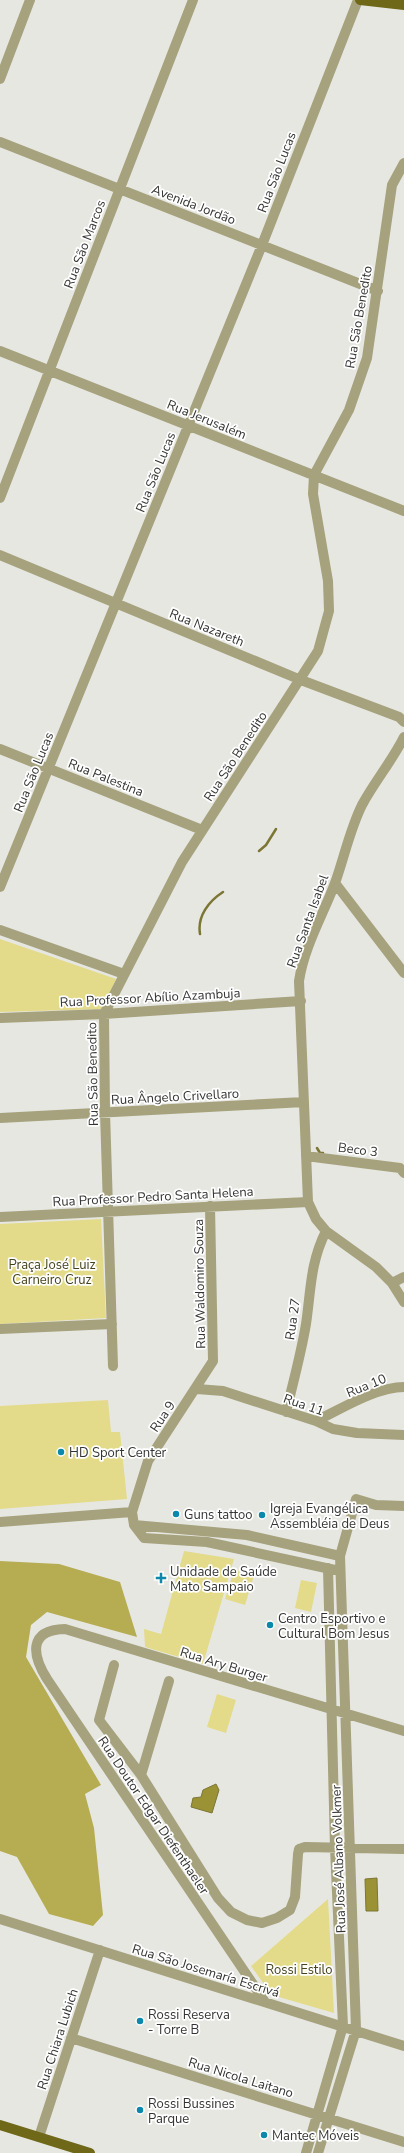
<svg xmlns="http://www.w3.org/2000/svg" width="404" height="2153" viewBox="0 0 404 2153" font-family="'Nunito Sans',sans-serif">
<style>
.green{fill:#e3db89}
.forest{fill:#b6ad52}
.water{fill:#9b9235;stroke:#7c7634}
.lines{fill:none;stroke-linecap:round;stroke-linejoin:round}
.stream{stroke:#7c7634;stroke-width:2.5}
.minor{stroke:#a5a27d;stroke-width:10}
.major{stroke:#6f6819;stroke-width:10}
.poi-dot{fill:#0b88ab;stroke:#fff;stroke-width:1.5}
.labels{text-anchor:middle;stroke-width:3.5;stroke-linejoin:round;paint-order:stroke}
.street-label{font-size:13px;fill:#343432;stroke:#fff}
.park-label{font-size:13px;fill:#47431d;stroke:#fff}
.poi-label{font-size:13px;fill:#343432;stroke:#fff;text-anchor:start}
</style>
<rect width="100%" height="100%" fill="#e7e7e2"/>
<!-- green -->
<path class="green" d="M0,939L116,979L102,1009L0,1012Z
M101,1219L106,1318L0,1324V1224Z
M108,1400L111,1432H120L127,1499L0,1509V1406Z
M184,1551L234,1559L203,1664L145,1647L144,1629L161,1634Z
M234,1570L254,1576L245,1605L225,1599Z
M301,1580L317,1583L311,1612L295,1608Z
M217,1694L236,1700L226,1733L207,1727Z
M328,1899L334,2013L272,1995L251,1966Z"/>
<!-- forest -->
<path class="forest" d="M0,1561L59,1564L120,1582L137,1637L47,1612L31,1625L26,1657L101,1785L85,1794L94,1828L103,1915L93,1926L49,1914L17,1857L0,1851Z"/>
<!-- water -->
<path class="water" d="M216,1784L219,1790L212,1813L191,1807L193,1798L201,1797L203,1790Z
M377,1878L378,1911H366L365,1879Z"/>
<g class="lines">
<!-- stream -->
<path class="stream" d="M259,851L266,845L276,829
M200,934C197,916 209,901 223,892
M317,1148L320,1153H323"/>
<!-- minor -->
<path class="minor" d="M0,79L30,0
M0,142L378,291
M0,351L404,511
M0,498L193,0
M0,555L301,680L399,717L404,722
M404,737C392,761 375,781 362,805C350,829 344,858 335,883C323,915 304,947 299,981L308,1202L316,1219L326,1231L376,1267L392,1283L404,1302
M0,749L202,830
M335,883L404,973
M0,887L262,245L358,0
M0,930L124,974
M0,1018L104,1014L301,1001
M0,1118L304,1102
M306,1156L400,1168L404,1173
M210,1206L213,1361L148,1461L132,1512L134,1525L144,1538L207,1542L335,1570
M0,1217L308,1202
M392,1283L404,1277
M0,1329L112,1324
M113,1366L105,1112L104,1014L182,862L318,651L329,611L328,581L313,494L314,475L349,410L367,358L392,185L404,163
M197,1389L223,1391L316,1421L333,1429L357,1433L404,1435
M286,1412C293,1383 301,1354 306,1324C311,1290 310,1263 326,1231
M316,1421C341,1409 376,1387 404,1387
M0,1522L132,1512
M134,1525L247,1535L340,1556L356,2030L318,2153
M340,1556L356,1499L376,1505L404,1506
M114,1665L99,1720L141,1775L218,1898L231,1912L247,1920L262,1923L277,1918L290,1910L295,1897L298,1854L299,1849L305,1847L404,1849
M141,1775L169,1681
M0,1919L404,2046
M265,2002L47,1679C32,1655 28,1630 65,1629L404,1731
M71,2038L404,2142
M39,2137L100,1950
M306,2153L343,2026L335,1848L328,1568"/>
<!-- major -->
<path class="major" d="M360,0L404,5
M0,2125L90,2153"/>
</g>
<!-- markers -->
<g class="poi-dot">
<circle cx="61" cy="1452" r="4"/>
<circle cx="176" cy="1514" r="4"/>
<circle cx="262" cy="1515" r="4"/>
<path d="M159 1572h4v4h4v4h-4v4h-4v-4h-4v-4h4z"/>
<circle cx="270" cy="1625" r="4"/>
<circle cx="140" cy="2021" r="4"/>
<circle cx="140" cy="2110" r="4"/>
<circle cx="264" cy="2135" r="4"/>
</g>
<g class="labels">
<!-- street labels -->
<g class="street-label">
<text transform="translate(276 172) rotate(-69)" y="5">Rua São Lucas</text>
<text transform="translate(194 204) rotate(21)" y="5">Avenida Jordão</text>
<text transform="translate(84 244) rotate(-69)" y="5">Rua São Marcos</text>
<text transform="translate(358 317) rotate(-80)" y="5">Rua São Benedito</text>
<text transform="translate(207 419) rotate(22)" y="5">Rua Jerusalém</text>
<text transform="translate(155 472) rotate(-68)" y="5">Rua São Lucas</text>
<text transform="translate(207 627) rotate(22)" y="5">Rua Nazareth</text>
<text transform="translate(235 756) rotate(-57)" y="5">Rua São Benedito</text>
<text transform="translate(33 772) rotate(-68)" y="5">Rua São Lucas</text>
<text transform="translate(106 777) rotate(22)" y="5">Rua Palestina</text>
<text transform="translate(307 921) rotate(-70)" y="5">Rua Santa Isabel</text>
<text transform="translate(150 997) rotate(-3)" y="5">Rua Professor Abílio Azambuja</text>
<text transform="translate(92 1074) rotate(-91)" y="5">Rua São Benedito</text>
<text transform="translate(175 1096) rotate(-3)" y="5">Rua Ângelo Crivellaro</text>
<text transform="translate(358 1149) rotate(7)" y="5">Beco 3</text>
<text transform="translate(153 1196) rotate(-3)" y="5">Rua Professor Pedro Santa Helena</text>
<text transform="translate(199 1284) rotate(-91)" y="5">Rua Waldomiro Souza</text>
<text transform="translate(292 1319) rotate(-82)" y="5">Rua 27</text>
<text transform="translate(366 1385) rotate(-22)" y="5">Rua 10</text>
<text transform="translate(304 1404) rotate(19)" y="5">Rua 11</text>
<text transform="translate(162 1416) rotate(-56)" y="5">Rua 9</text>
<text transform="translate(224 1664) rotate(17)" y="5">Rua Ary Burger</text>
<text transform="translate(154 1815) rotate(56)" y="5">Rua Doutor Edgar Diefenthaeler</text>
<text transform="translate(338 1859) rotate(-92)" y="5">Rua José Albano Volkmer</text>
<text transform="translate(206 1970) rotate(17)" y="5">Rua São Josemaría Escrivá</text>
<text transform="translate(57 2039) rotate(-72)" y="5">Rua Chiara Lubich</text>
<text transform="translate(241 2077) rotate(17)" y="5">Rua Nicola Laitano</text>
</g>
<!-- park labels -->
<g class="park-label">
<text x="52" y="1269">Praça José Luiz<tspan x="52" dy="15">Carneiro Cruz</tspan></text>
<text x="299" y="1974">Rossi Estilo</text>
</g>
<!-- poi labels -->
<g class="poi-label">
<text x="69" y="1457">HD Sport Center</text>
<text x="270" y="1513">Igreja Evangélica<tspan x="270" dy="15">Assembléia de Deus</tspan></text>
<text x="184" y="1519">Guns tattoo</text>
<text x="170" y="1576">Unidade de Saúde<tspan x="170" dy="15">Mato Sampaio</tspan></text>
<text x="278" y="1623">Centro Esportivo e<tspan x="278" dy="15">Cultural Bom Jesus</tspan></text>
<text x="148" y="2019">Rossi Reserva<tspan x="148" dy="15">- Torre B</tspan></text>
<text x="148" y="2108">Rossi Bussines<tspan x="148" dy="15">Parque</tspan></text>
<text x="272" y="2140">Mantec Móveis</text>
</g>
</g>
</svg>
